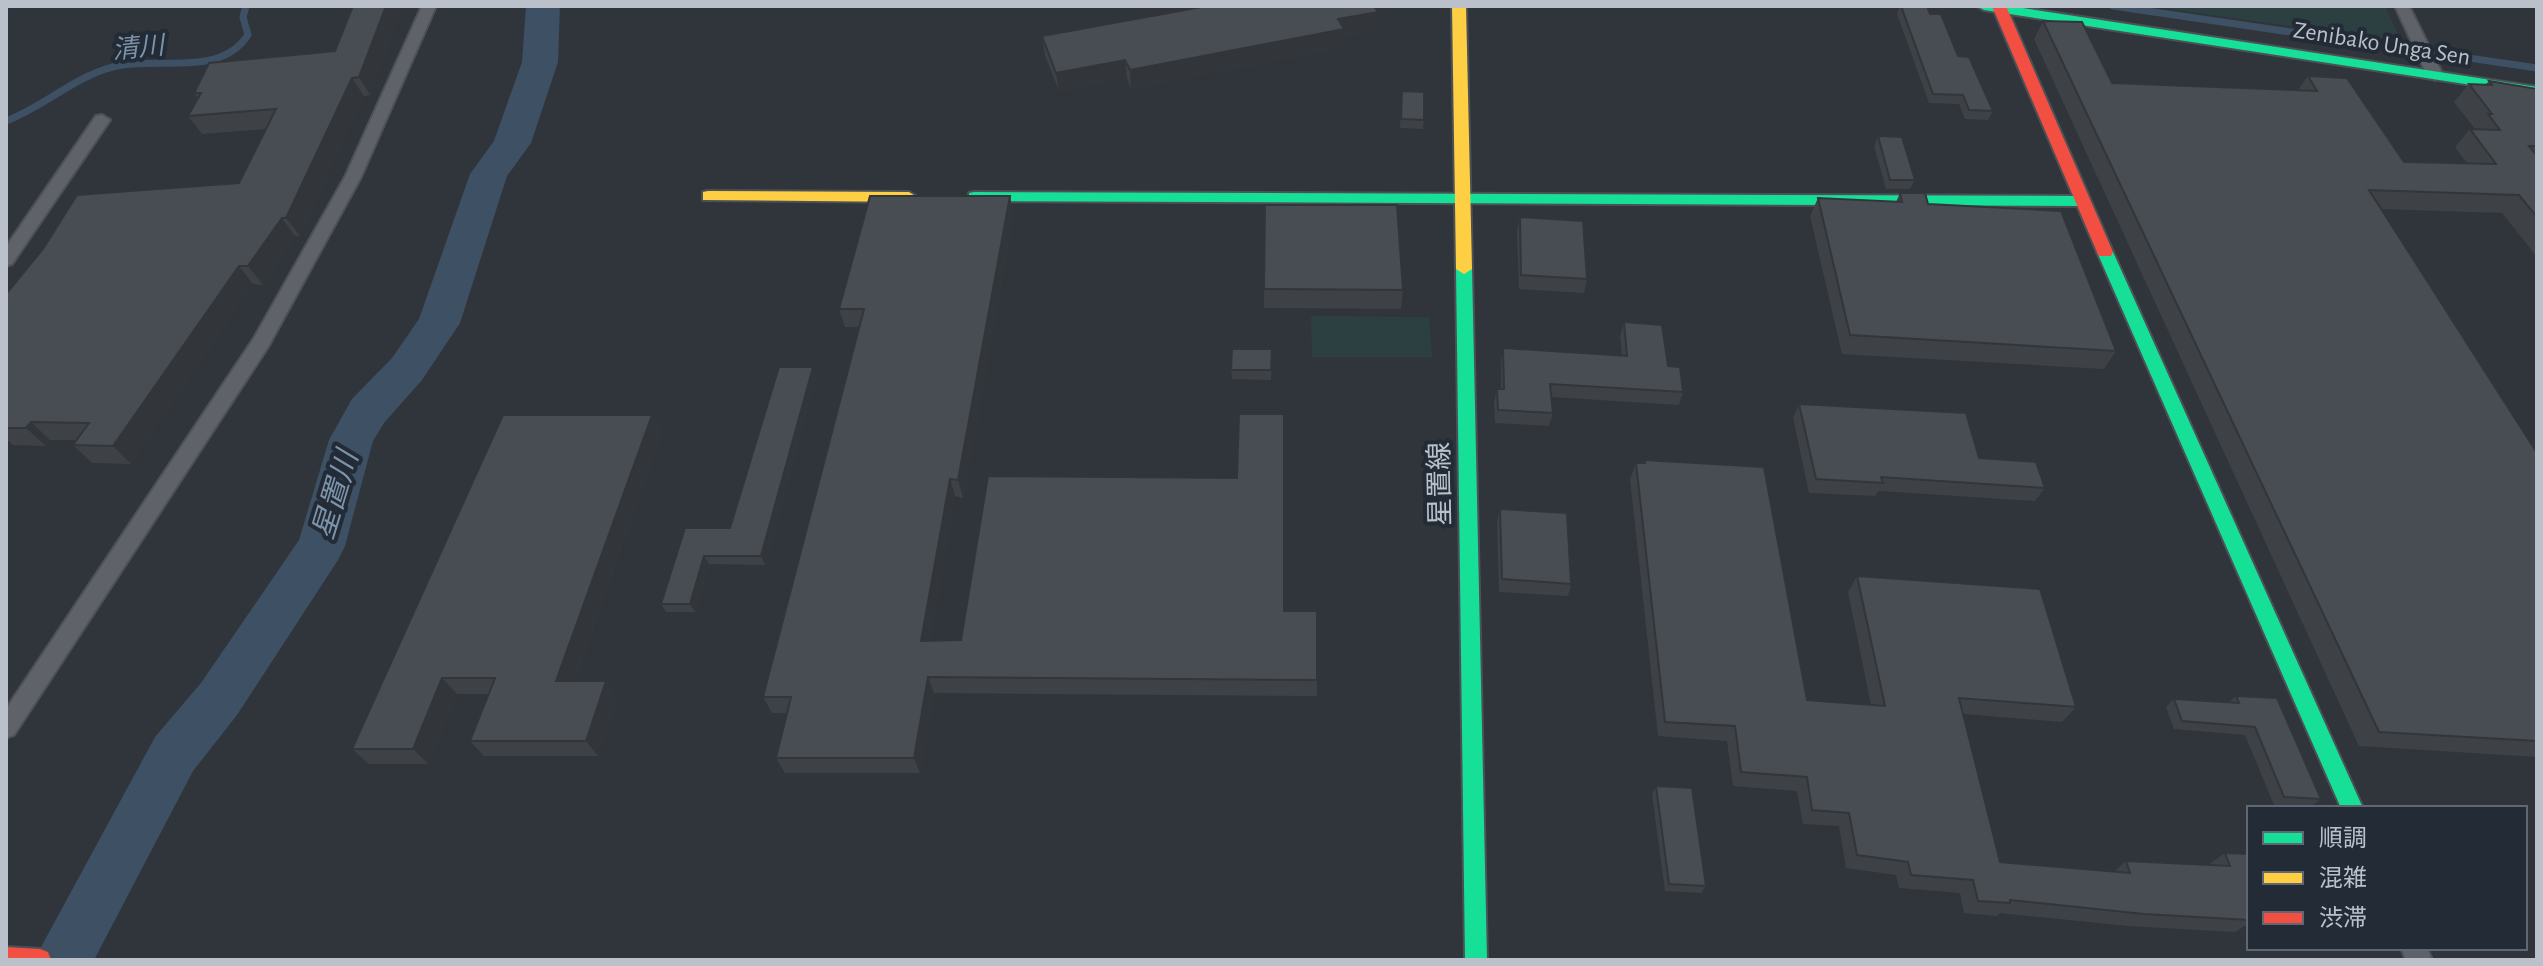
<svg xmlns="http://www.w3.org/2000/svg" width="2543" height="966" viewBox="0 0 2543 966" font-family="'Alegreya Sans','Noto Sans JP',sans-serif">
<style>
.green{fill:#2c4042}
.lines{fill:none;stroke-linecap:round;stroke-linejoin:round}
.stream{stroke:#3e5064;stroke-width:7}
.river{fill:#3e5064;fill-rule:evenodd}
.street-casing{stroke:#4c5156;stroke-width:4}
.fast-casing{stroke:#4c5156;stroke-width:4}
.slow-casing{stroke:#4c5156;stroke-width:4}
.jam-casing{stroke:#4c5156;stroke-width:4}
.street{fill:#5f6369;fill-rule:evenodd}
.fast{fill:#16e098;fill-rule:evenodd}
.slow{fill:#ffcf43;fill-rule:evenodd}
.jam{fill:#f24e42;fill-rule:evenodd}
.wall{fill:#3e4247}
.shaded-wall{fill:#32363a}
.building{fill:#484d53;stroke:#32363a;stroke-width:2}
.labels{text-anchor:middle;stroke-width:8;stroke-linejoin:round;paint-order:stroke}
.far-street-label{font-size:24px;fill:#bac1cb;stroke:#222b36}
.far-water-label{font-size:26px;font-style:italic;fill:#7d93aa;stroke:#222b36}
.street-label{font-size:28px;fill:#bac1cb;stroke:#222b36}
.water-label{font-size:30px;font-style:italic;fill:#7d93aa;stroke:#222b36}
</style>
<rect width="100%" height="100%" fill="#2f353b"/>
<!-- green -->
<path class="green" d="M2146,6H2385L2401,41Z
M1311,316L1429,317L1432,357H1312Z"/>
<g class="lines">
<!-- stream -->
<path class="stream" d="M2113,6L2537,68
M6,121C46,106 79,72 122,65C164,58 221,76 248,35L243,17L246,6"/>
<!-- river -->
<path class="river" d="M526,6H560L558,62L531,143L507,176L460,323L422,380L384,423L373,441L345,546L338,560L237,715L193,771L94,960H34L155,737L201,683L299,540L329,440L352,399L392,358L419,319L470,174L494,141L522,62Z"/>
<defs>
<path id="street" d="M422,6H436L361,177L268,347L14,735L6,738V709L254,338L345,177Z
M2395,6H2409L2443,75L2440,78L2435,80L2427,75Z
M102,115L110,120L12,264L6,266V247L96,116Z
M2401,948H2427L2432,960H2406Z"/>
<path id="fast" d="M1977,6H2010L2537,87V95L1984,10Z
M974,192L2082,196L2090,201L2082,206L969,201V193Z
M2105,247L2113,252L2363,808H2341L2097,252Z
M1464,264L1472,269L1487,960H1465L1456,269Z"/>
<path id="slow" d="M1452,6H1466L1472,269L1464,274L1456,269Z
M708,191L909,192L917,197L909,202L703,200V192Z"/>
<path id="jam" d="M1992,6H2006L2113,252L2111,256H2099L2097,252Z
M6,947L40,949L48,952L51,960H6Z"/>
</defs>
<!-- street casing -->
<use href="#street" class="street-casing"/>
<!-- fast casing -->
<use href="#fast" class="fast-casing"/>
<!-- slow casing -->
<use href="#slow" class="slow-casing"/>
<!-- jam casing -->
<use href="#jam" class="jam-casing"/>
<!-- street -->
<use href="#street" class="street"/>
<!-- fast -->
<use href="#fast" class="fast"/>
<!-- slow -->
<use href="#slow" class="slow"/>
<!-- jam -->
<use href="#jam" class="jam"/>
</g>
<!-- wall -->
<path class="wall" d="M353,6H403L370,95L364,96L300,236H295L263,285L253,284L131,464L92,463L73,445L77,440H50L46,446L13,445L6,439V294L239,183L266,129L202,134L188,116L198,98L194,93L335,51Z
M1900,6H1927L1930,14L1993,111L1988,120L1965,119L1959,104L1929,103L1897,14Z
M2043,21L2112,83L2298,90L2308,76L2404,162L2467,163L2455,147L2470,129H2475L2454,102L2469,84L2485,85L2489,81L2537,89V257L2502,213L2381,209L2537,453V757L2359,746L2034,39Z
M1376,30L1344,36V47L1131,89L1127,78L1059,91L1045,55L1042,36Z
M1401,101L1424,120L1423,129L1400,128Z
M1878,136L1915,180L1910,189H1886L1874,146Z
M1900,193L1928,204L2116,351L2104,369L1842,354L1810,216L1818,198L1896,202Z
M1010,196L1013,215L963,498L955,496L930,640H961L1284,611L1317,680V696L934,693L920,773H785L776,758L787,713H772L763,697L859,327H845L839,309Z
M1265,205L1403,290L1401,309L1264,308Z
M1520,217L1587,279L1584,293L1519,289L1517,231Z
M1624,322L1668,366L1683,392L1679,405L1551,397L1553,413L1549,426L1495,423L1494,402L1497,389H1501V361L1503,348L1622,355L1620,336Z
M1272,349L1271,380L1232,379L1231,370Z
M816,376L765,565L709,564L695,612H666L661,604L730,528Z
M1799,404L1979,458L2045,488L2035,501L1879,491L1875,496L1809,493L1793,418Z
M652,415L662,432L574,681L618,697L598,756H484L470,741L488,694H457L428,764H369L352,749Z
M1644,460L1807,700L1871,705L1848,592L1857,576L2076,707L2062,722L1963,714L2000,862L2114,872L2126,861L2208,865L2225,853L2249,854V923L2235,932L2128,926L2000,913L1997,916L1964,913L1960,893L1899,888L1896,875L1846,868L1839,826L1803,824L1797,791L1733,786L1727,741L1658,736L1630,479L1636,463H1643Z
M1500,509L1571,584L1568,596L1499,592L1497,522Z
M2236,696L2321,799L2310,807L2274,805L2245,735L2174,729L2166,707L2174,699L2229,702Z
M1656,786L1706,886L1701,893L1665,891L1652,794Z"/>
<!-- shaded-wall -->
<path class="shaded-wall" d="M386,6H403L370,95L359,77Z
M1378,12L1376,30L1344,36V47L1131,89L1130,70L1338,19Z
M1125,60L1127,78L1059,91L1056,73Z
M352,78L364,96L300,236L286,218Z
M1010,196L1013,215L963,498L958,480Z
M282,218L295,236L263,285L248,266Z
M239,266L253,284L131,464L113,446Z
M813,367L816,376L765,565L761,556Z
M652,415L662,432L568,697L556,681Z
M31,422L50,440L46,446L26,428Z
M950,479L955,496L927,657L921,641Z
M704,556L709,564L695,612L690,604Z
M928,677L934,693L920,773L914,758Z
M442,678L457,694L428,764L413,749Z
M606,681L618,697L598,756L586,741Z"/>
<!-- building -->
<path class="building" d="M353,6H386L359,77L352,78L286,218H282L248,266H239L113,446L73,445L89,423L31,422L26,428H6V294L43,249L77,195L239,183L276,109L188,116L201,93H194L209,63L335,51Z
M1207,6H1374L1378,12L1338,19L1344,29L1130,70L1125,60L1056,73L1042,36Z
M1901,6H1927L1930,14H1941L1958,56L1969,57L1993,111L1969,110L1963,95L1933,94Z
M2043,21L2082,22L2112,83L2317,91L2308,76L2347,78L2404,162L2496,164L2470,129L2500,130L2488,114H2492L2469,84L2492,85L2489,81L2537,89V146H2529L2537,156V217L2519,195L2369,190L2537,453V741L2379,732Z
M1402,91L1424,92V120L1401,119Z
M1878,136L1902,137L1915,180H1890Z
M1900,193H1925L1928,204L2061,211L2116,351L1850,335L1818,198L1902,202Z
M870,196H1010L958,480L950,479L921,641L961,640L988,476L1237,478L1239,414H1284V611H1317V680L928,677L914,758H776L791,697H763L864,309H839Z
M1265,205H1397L1403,290L1264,289Z
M1520,217L1583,221L1587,279L1521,275Z
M1624,322L1662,325L1668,366L1680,367L1683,392L1550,384L1553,413L1498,410L1497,389H1504L1503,348L1627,356Z
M1232,349H1272L1271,370H1231Z
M779,367H813L761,556H704L690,604H661L685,528H730Z
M1799,404L1966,413L1979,458L2036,462L2045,488L1881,477L1883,483L1816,479Z
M503,415H652L556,681H606L586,741H470L495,678H442L413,749H352Z
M1644,460L1764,467L1807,700L1885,706L1857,576L2040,589L2076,707L1959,698L2000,862L2130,873L2126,861L2230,866L2225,853L2249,854V920L2144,914L2010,900V903L1978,901L1973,880L1911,875L1908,862L1857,855L1849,813L1812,810L1807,777L1741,772L1735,726L1665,722L1636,463H1645Z
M1500,509L1567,513L1571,584L1502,579Z
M2236,696L2277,698L2321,799L2284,797L2255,727L2182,721L2174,699L2239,703Z
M1656,786L1692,788L1706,886L1669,884Z"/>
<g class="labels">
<!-- far-street labels -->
<g class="far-street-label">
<text transform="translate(2382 43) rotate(9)" y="8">Zenibako Unga Sen</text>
</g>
<!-- far-water labels -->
<g class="far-water-label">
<text transform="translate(138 47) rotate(-6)" y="9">清川</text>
</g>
<!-- street labels -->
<g class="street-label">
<text transform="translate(1439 484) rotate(-91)" y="10">星置線</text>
</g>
<!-- water labels -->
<g class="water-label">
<text transform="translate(335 495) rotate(-73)" y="10">星置川</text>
</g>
</g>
<!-- border -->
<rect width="2543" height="966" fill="none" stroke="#bac1cb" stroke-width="16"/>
<!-- legend -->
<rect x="2247" y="806" width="280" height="144" fill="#222b36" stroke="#5f6772" stroke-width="2"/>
<rect x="2263" y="832" width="40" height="12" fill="#16e098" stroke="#5f6772" stroke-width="2"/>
<text x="2319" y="846" font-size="24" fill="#bac1cb">順調</text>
<rect x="2263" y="872" width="40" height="12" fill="#ffcf43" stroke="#5f6772" stroke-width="2"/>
<text x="2319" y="886" font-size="24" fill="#bac1cb">混雑</text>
<rect x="2263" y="912" width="40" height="12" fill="#f24e42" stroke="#5f6772" stroke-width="2"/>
<text x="2319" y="926" font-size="24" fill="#bac1cb">渋滞</text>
</svg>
